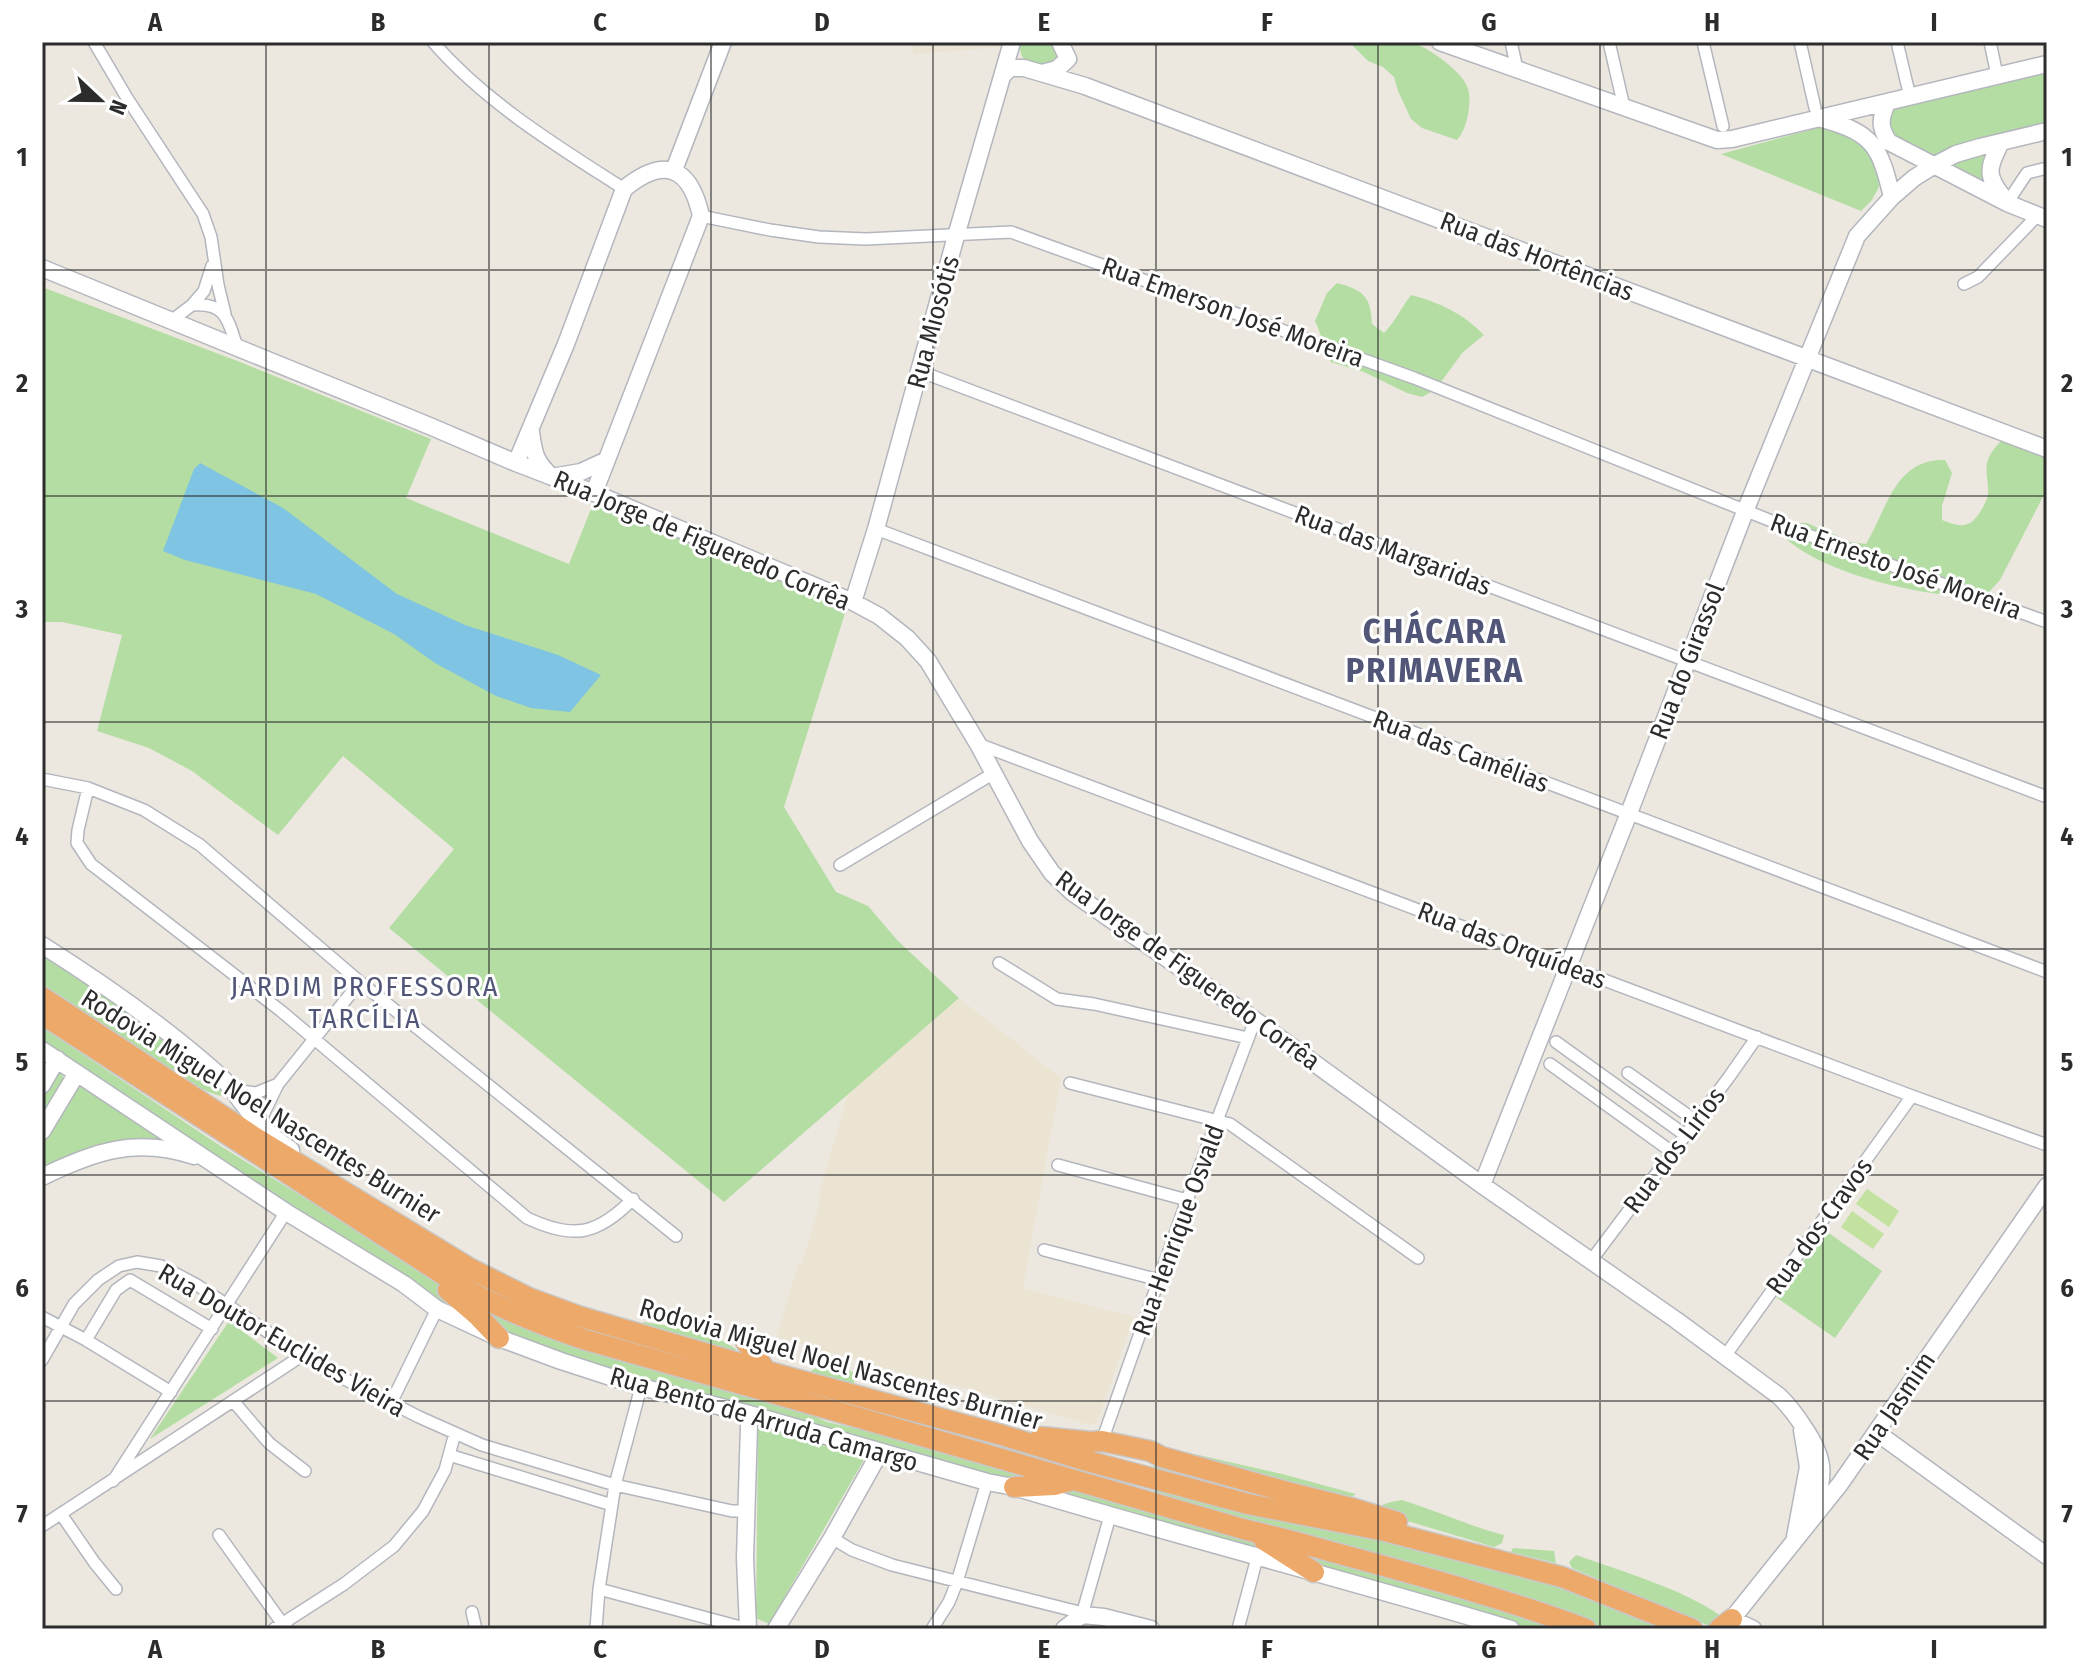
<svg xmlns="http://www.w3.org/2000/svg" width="2089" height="1671" viewBox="0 0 2089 1671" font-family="'Fira Sans Condensed',sans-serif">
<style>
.education{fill:#ece4d2}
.green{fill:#b4dda3}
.pitch{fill:#c3e2a0}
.water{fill:#7fc4e2}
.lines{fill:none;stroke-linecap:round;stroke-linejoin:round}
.street-casing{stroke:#b4b6be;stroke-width:14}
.secondary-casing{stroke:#b4b6be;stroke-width:19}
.highway-casing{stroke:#c8c8c8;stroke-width:23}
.street{stroke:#fff;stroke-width:11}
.secondary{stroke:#fff;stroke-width:16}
.highway{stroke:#eda96a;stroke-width:20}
.grid{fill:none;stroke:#2c2c2c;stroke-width:2;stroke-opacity:0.55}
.labels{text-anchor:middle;stroke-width:6;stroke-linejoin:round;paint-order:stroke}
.street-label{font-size:26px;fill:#2c2c2c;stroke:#fff}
.neighbourhood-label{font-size:28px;letter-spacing:2px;fill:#515679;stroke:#fff}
.district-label{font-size:34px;font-weight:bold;letter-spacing:2px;fill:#515679;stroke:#fff}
.neatline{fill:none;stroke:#2c2c2c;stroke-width:3}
.grid-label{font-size:26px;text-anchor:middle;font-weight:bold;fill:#2c2c2c}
</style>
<rect width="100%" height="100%" fill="#ece8e0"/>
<!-- education -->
<path class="education" d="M912,42H1004L1003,47L913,54Z
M959,998L1061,1078L1023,1288L1134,1317L1097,1422L1090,1425L955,1385L906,1374L776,1337L799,1263H802L821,1198L818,1197L848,1094Z"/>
<!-- green -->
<path class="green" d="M1020,42H1051L1058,58L1054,65C1036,65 1018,66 1020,42Z
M1349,42C1367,42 1398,39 1413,43C1427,46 1463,73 1467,86C1473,100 1467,130 1457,140L1422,128L1411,119L1398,91L1394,77L1383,67L1368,61Z
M2047,71V129L1937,156H1932L1890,135L1886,113L1893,108Z
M1828,125L1867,146L1878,173L1879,187L1872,200L1861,211L1721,154Z
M1988,153L1985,185L1949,164Z
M1337,283C1363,290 1371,296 1372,324L1384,333C1395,322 1401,308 1411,295C1441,303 1462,313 1484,335L1463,352L1435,390L1422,397L1407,393L1364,372L1331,362C1323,349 1322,335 1315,321L1327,293Z
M42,287L240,362L431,439L406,498L569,564L593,504L743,563L847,607L784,807L836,892L868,906L898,941L959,998L724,1202L389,928L454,849L343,756L278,835L192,771L149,748L97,731L122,635L62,622H42Z
M2005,437L2033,447L2047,461V489L2000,580L1989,592L1976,599C1963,595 1952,595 1939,594C1892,588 1817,569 1783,536L1792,523H1807L1851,542L1866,544C1887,509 1895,458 1945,460L1952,473L1942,506V520C1959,527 1970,529 1980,512C1983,508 1987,500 1988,495C1989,484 1985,474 1987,463C1990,452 1997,445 2005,437Z
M42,952L118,1000L204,1068L230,1097C200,1097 141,1050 114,1032L105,1031L42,990Z
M42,1027L219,1145L426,1273L443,1289L455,1310L402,1278L42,1044Z
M54,1073L61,1074L65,1079L42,1119V1094Z
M81,1085L189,1149C122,1132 102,1140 42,1171V1140L68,1093Z
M1826,1231L1882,1271L1835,1338L1776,1297Z
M486,1307L804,1412L827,1422L919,1443L953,1452L986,1465L1028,1472L1047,1478L1004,1481L547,1351L512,1336L498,1328L487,1318Z
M229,1321L278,1358L150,1439Z
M644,1322C675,1327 711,1330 737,1350L728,1351L640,1325Z
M824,1364L857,1373L853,1386L807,1373Z
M758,1423L865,1458L769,1624L756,1618Z
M1115,1436L1282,1474L1356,1494L1346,1501Z
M1157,1463L1333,1514L1152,1471V1468Z
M1074,1487L1251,1538L1288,1560L1058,1496L1064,1489Z
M1153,1487L1398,1539L1563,1587L1669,1629H1607L1159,1494L1154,1491Z
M1402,1500C1437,1511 1469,1526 1504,1535L1502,1543L1494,1547L1374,1511C1383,1503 1390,1502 1402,1500Z
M1283,1546L1386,1573L1480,1605L1533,1618L1564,1629H1525L1360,1578L1318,1568Z
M1513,1548L1554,1551L1556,1563L1511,1552Z
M1576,1555C1621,1571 1683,1589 1721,1616L1718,1625H1707L1572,1568L1569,1562Z"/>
<!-- pitch -->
<path class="pitch" d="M1867,1189L1899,1211L1889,1227L1856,1204Z
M1852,1211L1884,1234L1873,1249L1841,1227Z"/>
<!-- water -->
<path class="water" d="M200,463L283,508L397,594L465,625L558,655L601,675L570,712L531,708L496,696L435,663L394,634L316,594L185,560L163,551L194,469Z"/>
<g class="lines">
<defs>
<path id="street" d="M94,42L127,98L203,214L211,237L218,285L225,314
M433,42C486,103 557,146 624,189
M1511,42L1517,69
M1609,42L1624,107
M1703,42L1723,126
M1800,42L1815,108
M1897,42L1910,97
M1990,42L1997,75
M2007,203L2027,173L2047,168
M701,216L770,230L819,237L866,239L1011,232L1414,378L1789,528L2047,622
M1964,284L1978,277L2037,216
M192,305L204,291L212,266
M171,321L192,305C226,302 228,320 237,347
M919,371L2047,797
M876,529L2047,972
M978,744L1912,1096L2047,1145
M42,779L88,788L144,810L200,845L360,982L676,1236
M88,788L78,830L77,843L91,864L281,1011L527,1218C574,1240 597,1235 633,1199
M840,865L994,773
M999,963L1057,999L1094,1004L1248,1038
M1556,1042L1685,1135
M1550,1064L1672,1152
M1628,1073L1696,1121
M1070,1083L1230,1124L1418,1258
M234,1090L256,1093L278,1084
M264,1127L263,1115L278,1084L360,982
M1058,1165L1187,1200
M1044,1250L1159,1280
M1590,1262L1729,1077L1757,1037
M42,1317L86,1340L171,1392
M86,1340L116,1290L130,1280L212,1329
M1725,1356L1912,1096
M42,1360L74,1304L98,1280L119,1266L137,1262L161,1266L197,1285L319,1366L419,1417L482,1445L615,1485L732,1511H746
M234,1402L269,1443L305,1471
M391,1403L437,1309
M1102,1441L1187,1200L1255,1020
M449,1455L612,1505
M113,1481L286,1212
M61,1514L94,1562L116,1589
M42,1526L303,1355
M219,1535L282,1623L288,1629
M832,1538L852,1550L892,1565L1075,1611L1082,1615L1110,1516
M599,1589L748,1629
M472,1612L476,1629
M274,1629L344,1584L394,1546L423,1511L445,1470L455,1433
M596,1629L599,1589L615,1485L641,1387
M932,1629L949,1602L957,1582L987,1482
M1238,1629L1257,1558"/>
<path id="secondary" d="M1440,42L1717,140L1732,139L2047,64
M1042,73L1057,69L1068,59L1060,42
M1004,74L1010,68H1024L1085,86L2047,449
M1887,103C1880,119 1879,127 1889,142L2007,203L2047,219
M1822,119C1874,133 1880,147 1892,197
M2001,142C1988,168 1985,175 2004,198
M674,170L723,42
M42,268L432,427L516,463L594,493L853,602L879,616L907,638L928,661L978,744L1030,841L1052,873L1073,893L1255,1020L1482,1185L1676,1320L1779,1396C1789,1406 1796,1415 1803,1426C1829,1463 1823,1477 1812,1518
M531,432C534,454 535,461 552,477L581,472L607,460
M516,463L566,344L624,189C664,156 690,166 701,216L594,493
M853,602L876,529L956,236L1012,42
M42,945C104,984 164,1026 219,1075C229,1084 235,1093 242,1103C255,1121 273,1138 291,1150
M42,1050L286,1212L404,1284L437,1309L499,1338L561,1361L641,1387L746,1413L987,1482L1014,1487C1179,1537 1346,1579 1511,1629
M42,1085L57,1059
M42,1131L77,1073
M42,1177C95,1151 136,1137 194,1156
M1482,1185L1629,813L1746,509L1857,236L1892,197L1914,178L1933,166L1956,154L1980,147L2047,131
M746,1413L749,1425L745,1558L748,1629
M1876,1432L2047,1556
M1795,1537L1808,1467L1802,1430
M776,1629L832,1538L880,1452
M1064,1629L1082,1615L1104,1617L1151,1629
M1753,1629L1732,1619L1840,1484L2047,1186"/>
<path id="highway" d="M42,997L256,1138L471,1269L529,1298L578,1316L766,1371L1002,1435L1080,1459L1248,1504L1385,1531L1562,1577L1692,1629
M42,1014L464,1288C503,1310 544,1326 586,1340C805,1402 1025,1465 1243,1529C1267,1535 1290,1540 1314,1547C1405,1572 1498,1596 1586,1629
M448,1290L478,1316L499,1338
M746,1342L766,1371
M1041,1437L1091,1442L1102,1441L1150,1451L1162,1457L1287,1492L1355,1509L1397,1522
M1014,1487L1054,1485L1072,1480
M1264,1540L1314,1572
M1719,1629L1732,1619"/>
</defs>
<!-- street casing -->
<use href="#street" class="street-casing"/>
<!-- secondary casing -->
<use href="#secondary" class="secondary-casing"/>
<!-- highway casing -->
<use href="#highway" class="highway-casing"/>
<!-- street -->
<use href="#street" class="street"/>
<!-- secondary -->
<use href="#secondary" class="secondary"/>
<!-- highway -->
<use href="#highway" class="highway"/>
</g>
<!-- grid -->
<path class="grid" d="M266,42V1629M489,42V1629M711,42V1629M933,42V1629M1156,42V1629M1378,42V1629M1600,42V1629M1823,42V1629M42,270H2047M42,496H2047M42,722H2047M42,949H2047M42,1175H2047M42,1401H2047"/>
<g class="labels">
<!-- street labels -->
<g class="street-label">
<text transform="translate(1537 256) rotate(21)" y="9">Rua das Hortências</text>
<text transform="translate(1233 312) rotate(20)" y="9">Rua Emerson José Moreira</text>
<text transform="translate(933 322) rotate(-75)" y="9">Rua Miosótis</text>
<text transform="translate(702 540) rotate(23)" y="9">Rua Jorge de Figueredo Corrêa</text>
<text transform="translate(1393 550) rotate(21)" y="9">Rua das Margaridas</text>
<text transform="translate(1896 566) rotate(20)" y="9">Rua Ernesto José Moreira</text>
<text transform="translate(1687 661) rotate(-69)" y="9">Rua do Girassol</text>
<text transform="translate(1461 751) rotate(21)" y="9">Rua das Camélias</text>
<text transform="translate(1512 945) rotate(21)" y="9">Rua das Orquídeas</text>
<text transform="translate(1188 970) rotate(36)" y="9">Rua Jorge de Figueredo Corrêa</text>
<text transform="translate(261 1106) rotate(32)" y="9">Rodovia Miguel Noel Nascentes Burnier</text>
<text transform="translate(1674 1150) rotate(-53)" y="9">Rua dos Lírios</text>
<text transform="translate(1819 1226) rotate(-54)" y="9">Rua dos Cravos</text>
<text transform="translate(1178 1230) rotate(-70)" y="9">Rua Henrique Osvald</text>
<text transform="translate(282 1340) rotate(30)" y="9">Rua Doutor Euclides Vieira</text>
<text transform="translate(841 1364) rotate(16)" y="9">Rodovia Miguel Noel Nascentes Burnier</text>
<text transform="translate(1894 1406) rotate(-56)" y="9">Rua Jasmim</text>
<text transform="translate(764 1419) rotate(16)" y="9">Rua Bento de Arruda Camargo</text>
</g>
<!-- neighbourhood labels -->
<g class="neighbourhood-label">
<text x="365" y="996">JARDIM PROFESSORA<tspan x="365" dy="32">TARCÍLIA</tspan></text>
</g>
<!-- district labels -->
<g class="district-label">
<text x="1435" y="643">CHÁCARA<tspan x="1435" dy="39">PRIMAVERA</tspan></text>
</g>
</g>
<!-- border -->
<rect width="2089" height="1671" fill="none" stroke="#ffffff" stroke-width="88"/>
<!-- north arrow -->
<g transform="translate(100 100) rotate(112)" stroke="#ffffff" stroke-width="6" paint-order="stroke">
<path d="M0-6L14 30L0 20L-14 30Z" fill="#2c2c2c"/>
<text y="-12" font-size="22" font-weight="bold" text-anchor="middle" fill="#2c2c2c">N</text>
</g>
<rect x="44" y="44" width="2001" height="1583" class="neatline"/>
<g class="grid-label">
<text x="155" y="31">A</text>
<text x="378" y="31">B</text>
<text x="600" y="31">C</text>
<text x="822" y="31">D</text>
<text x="1044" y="31">E</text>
<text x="1267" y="31">F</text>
<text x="1489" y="31">G</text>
<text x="1712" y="31">H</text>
<text x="1934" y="31">I</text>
<text x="22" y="166">1</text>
<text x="2067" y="166">1</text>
<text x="22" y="392">2</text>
<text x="2067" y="392">2</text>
<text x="22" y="618">3</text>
<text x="2067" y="618">3</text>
<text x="22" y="845">4</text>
<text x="2067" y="845">4</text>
<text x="22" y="1071">5</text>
<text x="2067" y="1071">5</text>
<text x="22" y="1297">6</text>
<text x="2067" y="1297">6</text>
<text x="22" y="1523">7</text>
<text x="2067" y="1523">7</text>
<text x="155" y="1658">A</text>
<text x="378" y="1658">B</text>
<text x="600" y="1658">C</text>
<text x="822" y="1658">D</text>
<text x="1044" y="1658">E</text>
<text x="1267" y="1658">F</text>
<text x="1489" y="1658">G</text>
<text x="1712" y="1658">H</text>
<text x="1934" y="1658">I</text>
</g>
</svg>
